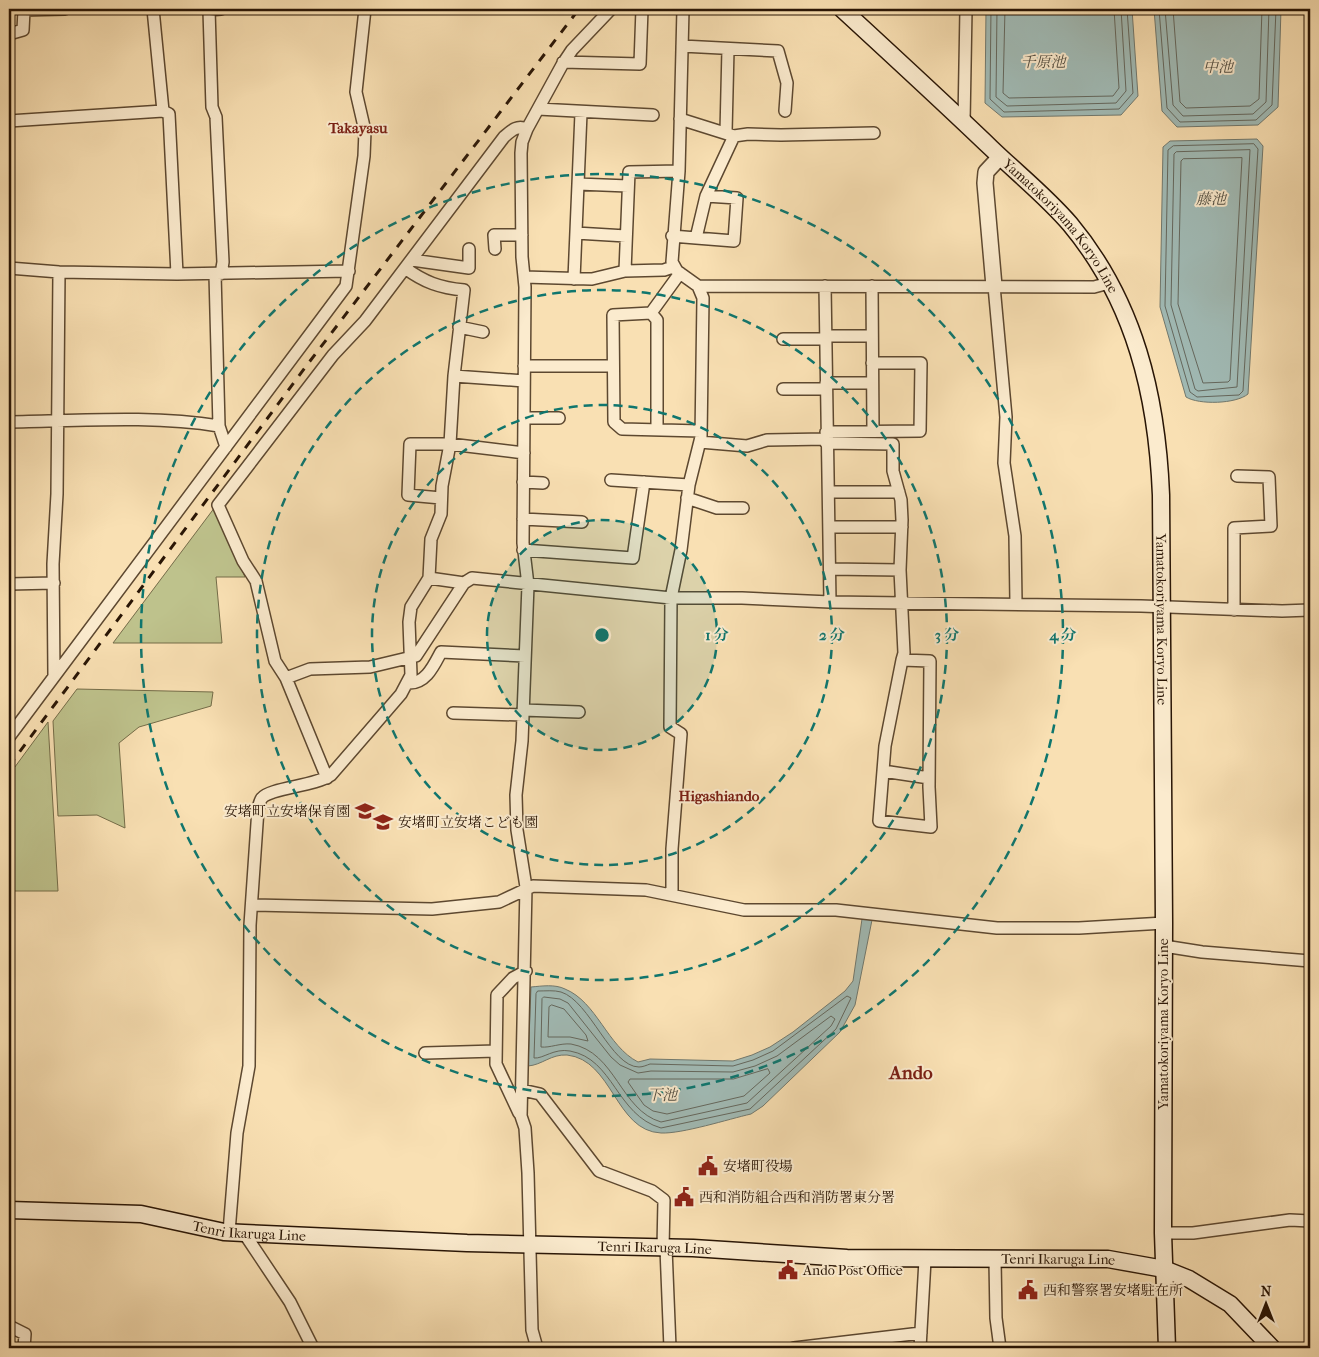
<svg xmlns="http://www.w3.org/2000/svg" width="1319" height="1357" viewBox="0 0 1319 1357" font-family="'IM FELL French Canon','Noto Serif JP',serif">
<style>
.grass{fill:#bec28c;stroke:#746c48}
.water{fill:#a1bbb6;stroke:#71796f}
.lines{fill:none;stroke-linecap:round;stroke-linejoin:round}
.shore{stroke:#65685e;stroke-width:1}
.minor-casing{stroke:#5d4830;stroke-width:14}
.tertiary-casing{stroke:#5d4830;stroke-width:18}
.secondary-casing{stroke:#291505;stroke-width:19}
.minor{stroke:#fbebce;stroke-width:11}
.tertiary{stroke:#fbebce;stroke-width:15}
.secondary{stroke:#fbebce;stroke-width:16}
.rail{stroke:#291505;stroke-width:3;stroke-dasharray:9 9;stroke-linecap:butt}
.ring{fill:none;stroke:#0f766e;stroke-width:2.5;stroke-dasharray:9 6}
.labels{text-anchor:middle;stroke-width:4;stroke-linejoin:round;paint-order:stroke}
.street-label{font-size:14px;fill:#291505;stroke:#fbebce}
.poi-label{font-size:14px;fill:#291505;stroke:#fbebce;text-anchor:start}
.water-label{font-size:15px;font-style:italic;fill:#534f43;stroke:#fbebce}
.neighbourhood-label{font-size:15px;font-weight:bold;fill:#7a1f14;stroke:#fbebce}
.district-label{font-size:19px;font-weight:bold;fill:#7a1f14;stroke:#fbebce}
.centre{fill:#0f766e;stroke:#fbebce;stroke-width:2.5}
.ring-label{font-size:15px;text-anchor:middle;font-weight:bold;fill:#0f766e;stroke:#fbebce;stroke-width:4;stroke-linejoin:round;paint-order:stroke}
</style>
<rect width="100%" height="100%" fill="#f9e0b3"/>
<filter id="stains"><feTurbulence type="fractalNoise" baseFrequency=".004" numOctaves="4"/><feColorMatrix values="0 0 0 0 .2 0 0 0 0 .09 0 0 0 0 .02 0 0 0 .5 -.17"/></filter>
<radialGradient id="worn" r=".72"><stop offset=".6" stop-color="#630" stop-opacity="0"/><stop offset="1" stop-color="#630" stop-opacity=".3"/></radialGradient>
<!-- grass -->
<path class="grass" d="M215,507L245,577H216L222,643H113Z
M77,689L213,692L211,706L139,727L119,743L125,828L97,815L58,816L53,721Z
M48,722L58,891H9V775Z"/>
<!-- water -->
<path class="water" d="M986,9H1132L1138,96L1121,115L1002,117L985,103Z
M1154,9H1281L1278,107L1258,125L1177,127L1162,111Z
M1257,139L1263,146L1248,394C1236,404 1199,405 1186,397L1160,307L1163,147L1170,141Z
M862,919L872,920L855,1005L840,1032L763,1106L751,1114C729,1119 682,1134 661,1133C615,1131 613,1060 567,1055C551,1054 542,1065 528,1066L531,987C542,986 555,984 565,989C597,1002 607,1046 638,1062L650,1059L733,1061L752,1055L770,1047L793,1032L845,991L853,981Z"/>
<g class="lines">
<!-- shore -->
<path class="shore" d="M991,9L990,99L1004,112L1119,109L1133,93L1127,9
M997,9L996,97L1007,106L1116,103L1126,91L1121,9
M1005,9L1003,93L1009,98L1113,96L1119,88L1114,9
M1159,9L1167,108L1180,122L1256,120L1272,105L1276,9
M1165,9L1173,105L1183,116L1253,114L1266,102L1269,9
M1173,9L1180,102L1186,108L1250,106L1259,99L1262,9
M1254,144L1258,149L1243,391L1239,395L1197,397L1190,392L1165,306L1168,150L1173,146Z
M1250,150L1237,387L1198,391L1195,389L1171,305L1174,154L1176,152Z
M1242,158L1230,380L1228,382L1203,383L1178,304L1181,161L1183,159Z
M538,991C546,991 554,990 561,992C590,1001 611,1067 639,1067C643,1067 647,1065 650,1064L733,1066L753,1060L773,1051L847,996L851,998L836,1029L750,1109L661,1128C616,1115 614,1059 570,1051C554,1048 543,1059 534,1058L536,994Z
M544,997L560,999L568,1003L611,1057L620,1065L638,1073L651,1071L733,1072L755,1066L777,1056L831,1016L835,1019L831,1026L747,1103L661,1122C620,1110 616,1052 571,1044C560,1043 550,1048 541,1047L542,999Z
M552,1005L564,1009L586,1035L588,1041L570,1037H548L549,1007Z
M768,1069L770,1073L744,1096L667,1114L653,1111L644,1105L628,1082L630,1079H733Z"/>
<defs>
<path id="minor" d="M153,9L163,111
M221,9L209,10L212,107L216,117L223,262L221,274
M9,34L23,30L24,10L65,9
M682,46L778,51L787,83L785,111
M563,62L640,64L642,9
M538,109L653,115
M680,119L734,136L748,134L781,135L874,133
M9,121L163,111L169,114L177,274
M964,122L966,9
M726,132L728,49
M578,184L628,186
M706,196L737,198L734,241L696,238L706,196L734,136
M576,233L626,236
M672,236L696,238
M495,249L494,235H522
M412,260L469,268V249
M9,268L59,272L177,274L349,271
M625,271L629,172L679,171
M215,274L219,426L226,447
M524,277L592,279L625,271L664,270L673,267
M574,279L581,113
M698,286L1094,287L1109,283
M825,286L830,602
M872,286L873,431
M994,286L1006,417L1004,463L1015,536L1016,603
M651,313L680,273
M459,327L483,332
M825,336H872
M783,339H825
M524,366H613
M454,376L524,381
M826,383H872
M783,389H826
M524,418H559
M9,422C78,421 151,415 219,426
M657,429V320L651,313L613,315L614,422L622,429L701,431
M826,432L920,431L921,363H872
M700,442L747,446L767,440L826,439
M826,443L893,444V471L901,500L902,520L900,570L904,653L902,660L885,746L879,821L931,827L929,787L930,661L902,660
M611,480L689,485
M523,482L543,483
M829,492H899
M441,498L408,495L410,444H450L524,453
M687,498L717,508H743
M523,519L582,522
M829,527H902
M523,550L633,558L644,482
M830,569L900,570
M429,578L464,583
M9,584L54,583
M1234,610V528L1271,526L1269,477L1237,476
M54,675L53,564L57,494L59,272
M286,678L310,669L370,667L416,656L464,583L472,578L671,598H742L830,602L1141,606L1282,611L1310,610
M408,683C426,684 434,665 441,652L525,656
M523,710L579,712
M453,713L523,715
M9,737L346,286L364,156L365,131L356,92L365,9
M883,771L929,778
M327,778L286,678L275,661L256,581L243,561L218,505L333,355L365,321L504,137C512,130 517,125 527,129
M672,894V849L681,734L670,727L671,598L681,550L689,485L701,437L703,298L698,286L677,271L672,262L679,171L683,9
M253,905L432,909L499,902L533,886L646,890L744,910H836L997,928H1079L1164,923
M1164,946L1202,952L1310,961
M425,1053L496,1051
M522,1090L540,1094L599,1171L652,1191L664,1200L663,1248
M519,1113L496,1064L497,995L513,978L526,971
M229,1232L237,1133L249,1066L250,925L258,809C259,805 260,800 262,798C270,788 315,786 331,775L401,694L411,675L409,622L411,607L429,578L431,539L441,514L442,486L450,444L454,376L464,290C440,288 424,282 405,268
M244,1233L290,1302L313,1348
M1163,1233H1193L1290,1220L1310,1221
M666,1248L670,1348
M995,1260L996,1318L1000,1348
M9,1326L25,1334L24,1348
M537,1348L532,1330L528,1173L525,1128L521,1116L526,887L517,830L516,795L522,741L528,585L523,543L525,287L522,257L521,153L522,142L527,129L562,65L572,50L611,9
M794,1348L921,1333
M920,1348L925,1260"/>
<path id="tertiary" d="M994,286L985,183L986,172L1000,157"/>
<g id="secondary">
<path id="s1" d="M842,9C892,55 942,101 991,148C1018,174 1046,196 1070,224C1135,302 1157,396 1161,495L1164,923L1163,1233L1167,1348"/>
<path id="s2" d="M9,1210L141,1214L224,1232L244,1233L467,1243L693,1248L847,1258L1108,1259L1164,1269L1189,1279L1230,1304L1272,1348"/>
</g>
</defs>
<!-- minor casing -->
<use href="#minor" class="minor-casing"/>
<!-- tertiary casing -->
<use href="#tertiary" class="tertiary-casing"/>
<!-- secondary casing -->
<use href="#secondary" class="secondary-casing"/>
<!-- minor -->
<use href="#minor" class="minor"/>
<!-- tertiary -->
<use href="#tertiary" class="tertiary"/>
<!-- secondary -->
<use href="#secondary" class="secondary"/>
<!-- rail -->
<path class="rail" d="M9,766L307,365L579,9"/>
</g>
<!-- distance rings -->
<circle cx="602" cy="635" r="115" fill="#0f766e" fill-opacity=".12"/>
<g class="ring">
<circle cx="602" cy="635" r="115"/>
<circle cx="602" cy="635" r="230"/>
<circle cx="602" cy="635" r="345"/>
<circle cx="602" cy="635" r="461"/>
</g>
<!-- icons -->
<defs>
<symbol id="school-bare" viewBox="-9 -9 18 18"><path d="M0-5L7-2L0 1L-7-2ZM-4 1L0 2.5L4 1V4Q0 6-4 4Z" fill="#8f2418" stroke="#fbebce" stroke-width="2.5" paint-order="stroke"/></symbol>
<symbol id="civic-bare" viewBox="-9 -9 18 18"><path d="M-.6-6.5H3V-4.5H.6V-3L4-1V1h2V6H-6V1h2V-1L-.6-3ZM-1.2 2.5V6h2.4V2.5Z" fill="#8f2418" stroke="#fbebce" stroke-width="2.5" paint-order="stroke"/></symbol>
</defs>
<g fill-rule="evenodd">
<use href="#school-bare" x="351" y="797" width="28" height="28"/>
<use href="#school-bare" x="369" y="808" width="28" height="28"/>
<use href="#civic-bare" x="694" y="1152" width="28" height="28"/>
<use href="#civic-bare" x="670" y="1183" width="28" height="28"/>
<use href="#civic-bare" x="774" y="1256" width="28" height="28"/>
<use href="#civic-bare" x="1014" y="1276" width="28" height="28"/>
</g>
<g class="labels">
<!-- street labels -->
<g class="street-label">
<text dy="5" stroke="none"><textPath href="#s1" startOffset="309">Yamatokoriyama Koryo Line</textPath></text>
<text dy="5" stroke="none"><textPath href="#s1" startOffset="729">Yamatokoriyama Koryo Line</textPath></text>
<text transform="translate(1163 1024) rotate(-90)" y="5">Yamatokoriyama Koryo Line</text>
<text dy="5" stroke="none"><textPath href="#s2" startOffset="242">Tenri Ikaruga Line</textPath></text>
<text dy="5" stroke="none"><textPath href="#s2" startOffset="648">Tenri Ikaruga Line</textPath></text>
<text dy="5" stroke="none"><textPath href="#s2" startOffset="1052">Tenri Ikaruga Line</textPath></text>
</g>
<!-- poi labels -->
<g class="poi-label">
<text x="350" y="816" text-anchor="end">安堵町立安堵保育園</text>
<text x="398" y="827">安堵町立安堵こども園</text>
<text x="723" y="1171">安堵町役場</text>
<text x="699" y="1202">西和消防組合西和消防署東分署</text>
<text x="803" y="1275">Ando Post Office</text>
<text x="1043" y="1295">西和警察署安堵駐在所</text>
</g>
<!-- water labels -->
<g class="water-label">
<text x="1043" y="67">千原池</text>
<text x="1218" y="72">中池</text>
<text x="1211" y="204">藤池</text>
<text x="662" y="1100">下池</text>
</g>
<!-- neighbourhood labels -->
<g class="neighbourhood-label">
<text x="358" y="133">Takayasu</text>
<text x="719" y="801">Higashiando</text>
</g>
<!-- district labels -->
<g class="district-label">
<text x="911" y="1079">Ando</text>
</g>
</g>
<circle cx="602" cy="635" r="8" class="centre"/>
<g class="ring-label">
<text x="717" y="640">1 分</text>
<text x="832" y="640">2 分</text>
<text x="947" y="640">3 分</text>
<text x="1063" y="640">4 分</text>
</g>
<!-- margin -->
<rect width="1319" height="1357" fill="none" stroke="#f9e0b3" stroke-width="30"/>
<rect x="10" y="10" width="1299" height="1337" fill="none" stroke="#291505" stroke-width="2.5"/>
<rect x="15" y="15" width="1289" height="1327" fill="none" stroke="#291505"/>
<!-- north arrow -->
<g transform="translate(1266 1304)" stroke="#fbebce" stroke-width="4" paint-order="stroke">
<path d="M0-4L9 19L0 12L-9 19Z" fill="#291505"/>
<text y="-8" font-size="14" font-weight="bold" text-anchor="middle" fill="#291505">N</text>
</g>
<rect width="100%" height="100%" filter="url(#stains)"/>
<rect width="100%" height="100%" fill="url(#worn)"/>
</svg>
